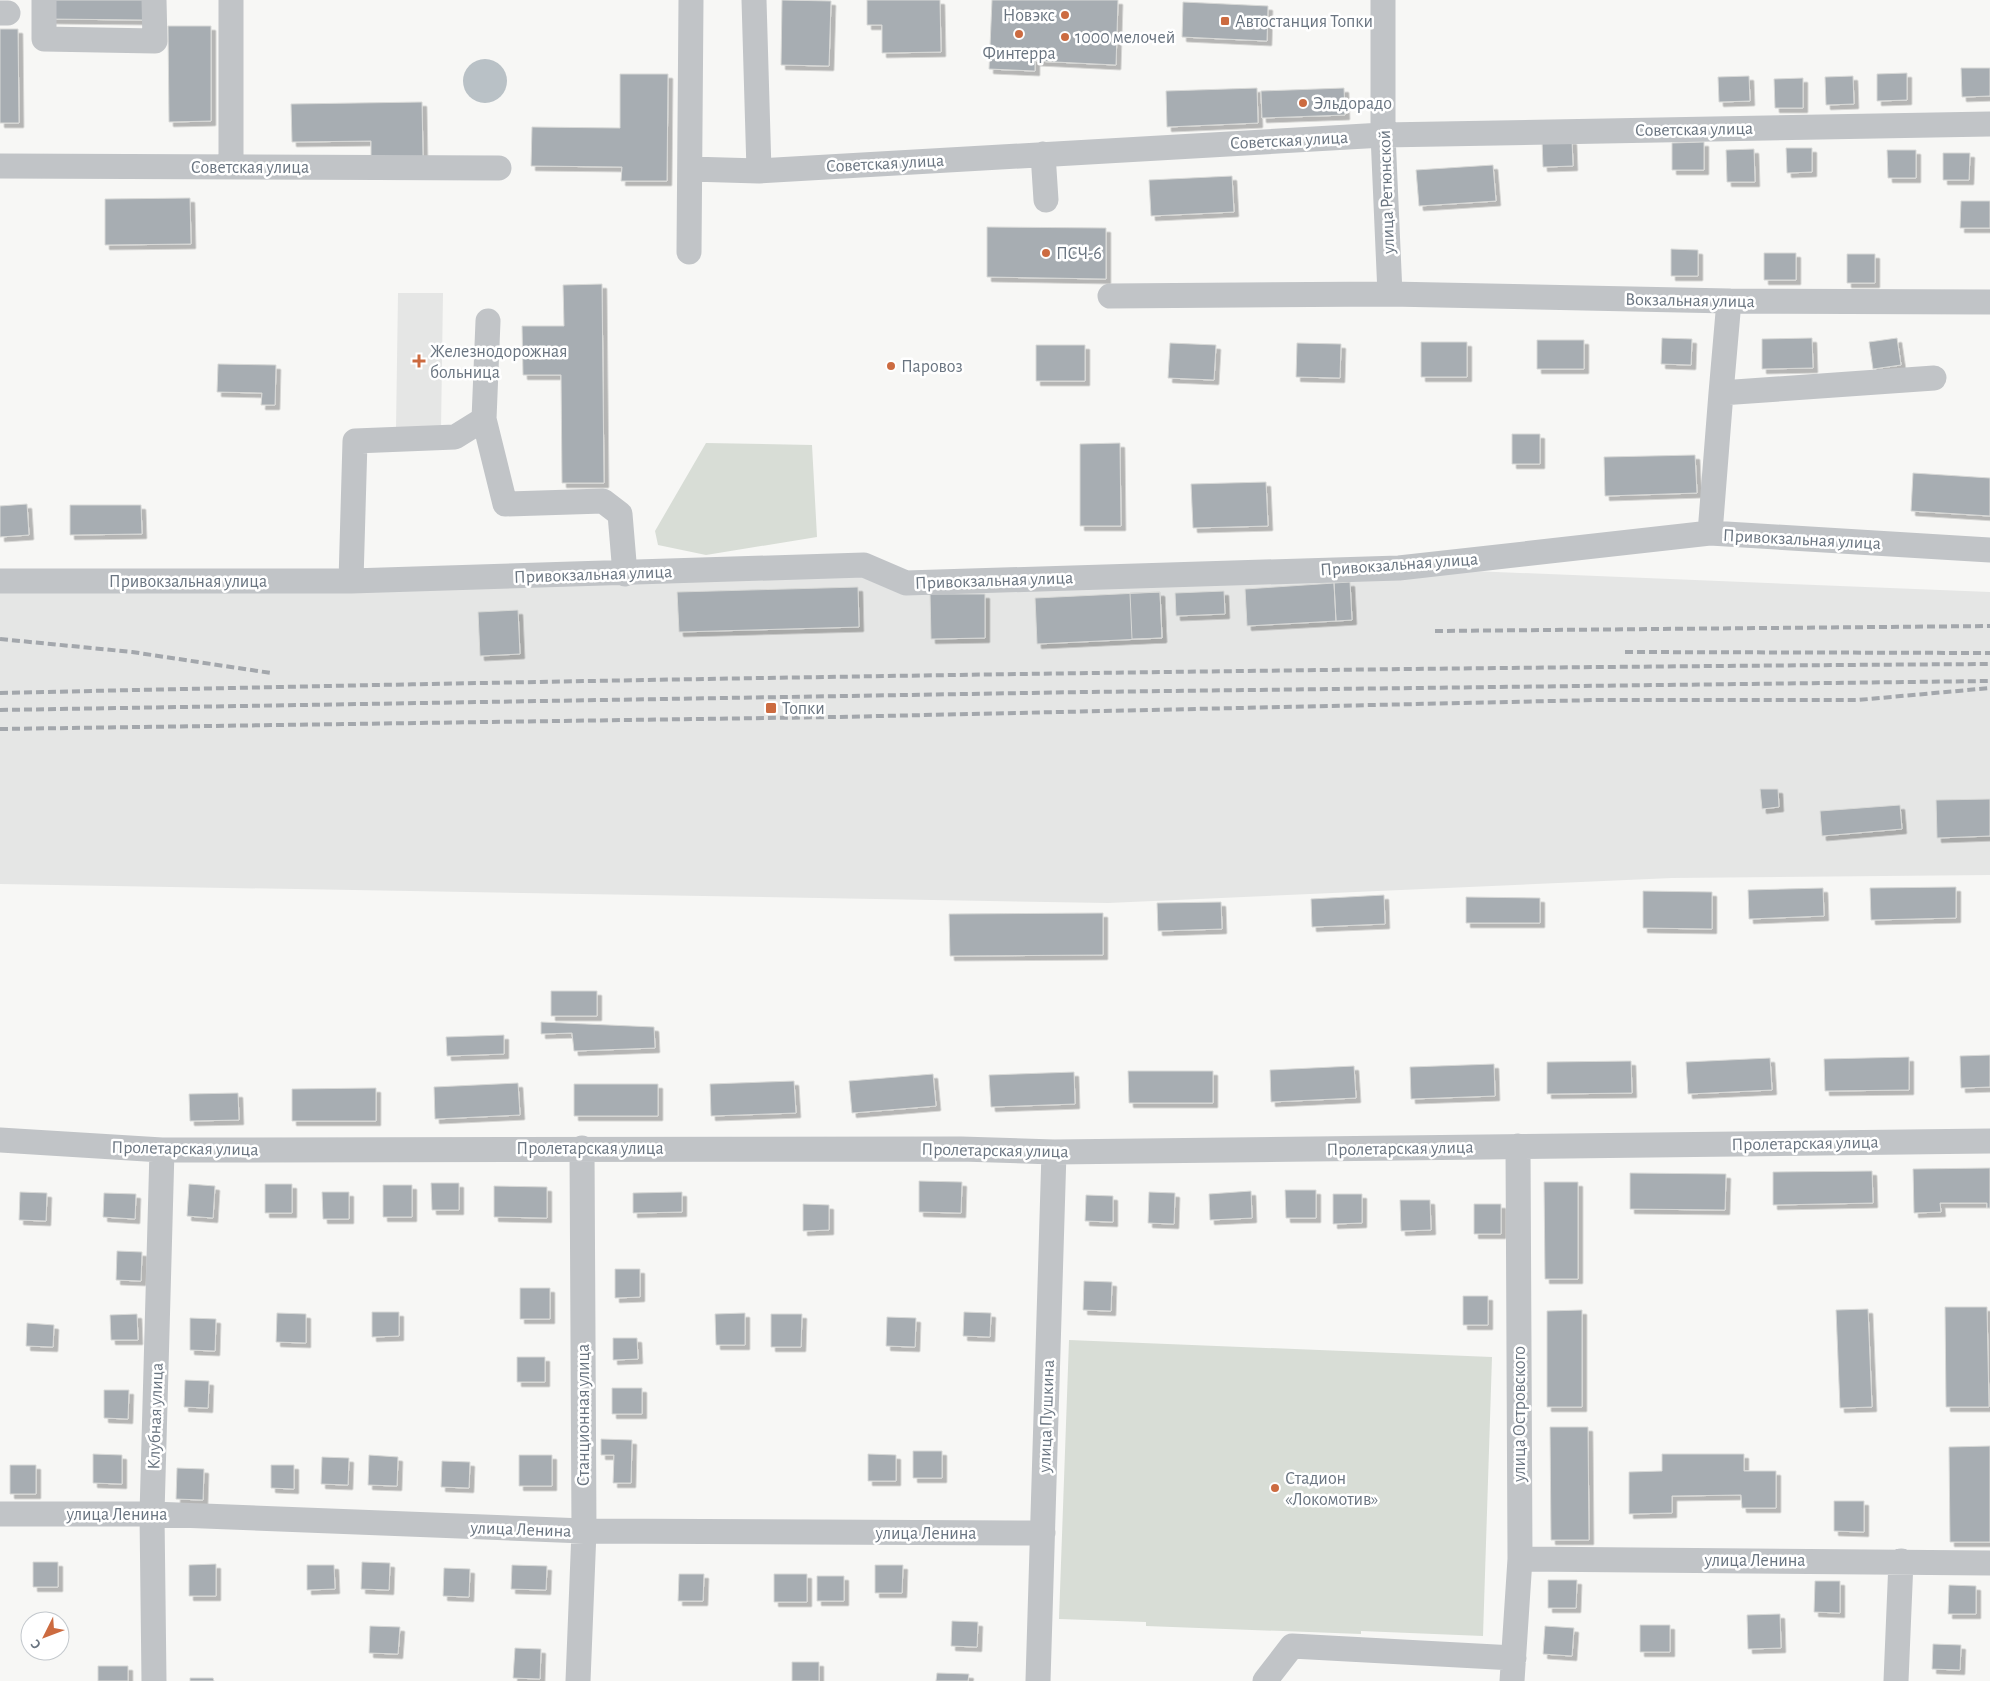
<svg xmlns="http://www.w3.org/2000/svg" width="1990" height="1681" viewBox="0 0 1990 1681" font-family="'Alegreya Sans',sans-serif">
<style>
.built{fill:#e5e6e5}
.green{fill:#d8ddd6}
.water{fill:#b9c1c6}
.building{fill:#a7adb2;stroke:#d8d9d7;filter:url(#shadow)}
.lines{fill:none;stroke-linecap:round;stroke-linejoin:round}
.minor{stroke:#c1c4c7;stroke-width:25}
.rail{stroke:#a3a7ac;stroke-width:4;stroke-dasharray:8 4;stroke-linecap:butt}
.poi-dot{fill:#cc6b40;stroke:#fff;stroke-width:2}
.labels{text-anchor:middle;stroke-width:5;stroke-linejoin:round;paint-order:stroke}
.poi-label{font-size:18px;fill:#6a7581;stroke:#fff;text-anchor:start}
.street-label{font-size:18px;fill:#6a7581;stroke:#fff}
</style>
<defs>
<filter id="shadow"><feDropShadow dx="4.5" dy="4.5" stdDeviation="0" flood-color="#0004"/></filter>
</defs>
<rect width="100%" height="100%" fill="#f7f7f5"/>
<!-- built -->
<path class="built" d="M398,293H443L441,430L396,429Z
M1399,568L1990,592V875L1672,878L1108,903L0,884V579Z"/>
<!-- green -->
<path class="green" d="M706,443L812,445L817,537L706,555L658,545L655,531Z
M1069,1340L1492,1357L1483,1636L1361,1631V1634L1146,1626V1622L1059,1619Z"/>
<!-- water -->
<path class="water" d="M463 81a22 22 0 1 1 44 0a22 22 0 1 1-44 0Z"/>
<!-- building -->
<path class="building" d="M50,0H143V20L50,19Z
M782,0L831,1L829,66L781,65Z
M867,0H940L941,52L882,53V25H867Z
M992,0H1118L1116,65L1035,61V71L989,69Z
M1183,2L1268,6L1267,41L1182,37Z
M168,26H211V121L169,122Z
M0,29H18L19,123H0Z
M1961,68H1990V96L1962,97Z
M1907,73V100L1877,101V74Z
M620,74H668L667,181H621L622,167L531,166L532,127L620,128Z
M1749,76L1750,101L1719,102L1718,77Z
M1853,76L1854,104L1826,105L1825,77Z
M1803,78V108H1775L1774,79Z
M1257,88L1258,123L1167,127L1166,91Z
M1344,88L1345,115L1262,118L1261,91Z
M422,102L423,158H371V141L292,142L291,104Z
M1542,140H1572L1573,166L1543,167Z
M1704,142V170H1672V143Z
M1786,148H1812V172L1787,173Z
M1754,149L1755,182H1727L1726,150Z
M1887,150H1916V178H1888Z
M1943,153H1970L1969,180H1943Z
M1493,165L1496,201L1419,206L1416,170Z
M1232,176L1234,212L1151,216L1149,180Z
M190,198L191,244L105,245V199Z
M1961,201H1990V228H1960Z
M987,227L1106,228V279L987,277Z
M1671,249L1698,250V276H1671Z
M1764,253H1796V280H1764Z
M1847,254H1875V283H1847Z
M602,284L604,483H562L561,375H523L522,326H564L563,285Z
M1662,338L1692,339L1691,365L1661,364Z
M1812,338L1813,368L1762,369V339Z
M1897,338L1901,365L1873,369L1869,342Z
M1537,340H1584V369H1537Z
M1421,342H1467V377H1421Z
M1170,343L1216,345L1214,380L1168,378Z
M1297,343L1341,344L1340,378L1296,377Z
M1036,345H1085V381H1036Z
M218,364L276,365L275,405H261L262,393L217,392Z
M1512,434H1540V464H1512Z
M1120,443L1121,526H1080V444Z
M1695,455L1697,493L1605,496L1604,457Z
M1913,473L1990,478V516L1911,511Z
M1266,482L1268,526L1193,528L1191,484Z
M27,504L29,535L0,537V506Z
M70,505H141L142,534L70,535Z
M1350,582L1352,620L1336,621L1334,583Z
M1334,583L1336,621L1247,626L1245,589Z
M858,587L859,627L679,632L677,592Z
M1224,591L1225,614L1176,616L1175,593Z
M1160,592L1162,638L1037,644L1035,598Z
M1160,592L1162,638L1132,639L1130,593Z
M930,594H985V638L931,639Z
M518,610L520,654L480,656L478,612Z
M1760,789H1778L1779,807L1762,809Z
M1990,799V836L1937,838L1936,800Z
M1900,805L1902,829L1822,836L1820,811Z
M1956,887V918L1871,920L1870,888Z
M1823,888L1824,916L1749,919L1748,890Z
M1643,891L1712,892V929L1643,928Z
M1384,895L1385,924L1312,927L1311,899Z
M1466,897L1540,898V923H1466Z
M1221,902L1222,929L1158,931L1157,903Z
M1103,913V955L950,956L949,914Z
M551,991H597V1016H551Z
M541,1022L654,1027L655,1048L574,1051L572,1033L541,1034Z
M504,1035V1054L447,1056L446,1037Z
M1990,1055V1087L1961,1088L1960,1056Z
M1909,1057V1090L1825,1091L1824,1059Z
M1770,1058L1772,1090L1688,1094L1686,1062Z
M1631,1061L1632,1093L1547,1094V1062Z
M1494,1064L1495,1096L1411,1099L1410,1067Z
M1354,1066L1356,1098L1271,1102L1270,1070Z
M1128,1071H1213V1103H1129Z
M1074,1072L1075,1104L991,1107L989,1075Z
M933,1074L936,1106L852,1113L849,1081Z
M794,1081L796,1113L711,1116L710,1084Z
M518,1083L520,1115L435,1119L434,1087Z
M574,1084H658V1116H574Z
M376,1088V1121H292V1089Z
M238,1093L239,1120L190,1121L189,1094Z
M1990,1168V1208H1987V1203H1940L1941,1212L1914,1213L1913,1169Z
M1872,1171L1873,1203L1773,1205V1172Z
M1630,1173L1726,1174L1725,1210L1630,1209Z
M919,1181L962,1182L961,1213L919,1212Z
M1544,1182H1578V1279H1545Z
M431,1183H459V1210H432Z
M189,1184L215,1186L213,1218L187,1216Z
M265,1184H292V1213H265Z
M383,1185H412V1217H383Z
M494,1186L547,1187V1218L494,1217Z
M1285,1190H1316V1218H1286Z
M1251,1191L1252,1218L1210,1220L1209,1194Z
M20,1192L47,1193L46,1221L19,1220Z
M322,1192H349V1219H323Z
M682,1192V1212L633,1213V1193Z
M1149,1192L1175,1193L1174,1224L1148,1223Z
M104,1193L136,1194L135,1219L103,1217Z
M1333,1194H1362V1223L1333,1224Z
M1086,1195L1113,1196V1222L1085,1221Z
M1400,1200H1430L1431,1230L1401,1231Z
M803,1204L829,1205V1230L803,1231Z
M1474,1204H1501V1234H1474Z
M117,1251L142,1252L141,1281L116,1280Z
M615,1269H640V1297L615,1298Z
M1084,1281L1112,1282L1111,1311L1083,1310Z
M520,1288H550V1319H520Z
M1463,1296H1488V1325H1463Z
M1945,1307H1987L1989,1407H1946Z
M1868,1309L1872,1407L1840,1408L1836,1310Z
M1582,1310V1407H1547V1311Z
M372,1312H399V1336L372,1337Z
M964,1312L991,1313L990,1337L963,1336Z
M277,1313L306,1314V1343L276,1342Z
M745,1313V1345H716L715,1314Z
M137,1314L138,1340H111L110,1315Z
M771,1314H802L801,1347H771Z
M887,1317L916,1318L915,1347L886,1346Z
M190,1318L216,1319L215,1351L190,1350Z
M27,1323L54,1325L53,1347L26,1346Z
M613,1338H637L638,1359L613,1360Z
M517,1357H545V1382H517Z
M185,1380L209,1381L208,1408L184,1407Z
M612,1388H642V1414H612Z
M104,1390H129L128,1419L104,1418Z
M1550,1427H1588L1589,1540H1551Z
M601,1439L632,1440L631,1483H613L614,1455H601Z
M1990,1446V1542H1950L1949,1447Z
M913,1451H942V1478H913Z
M93,1454L122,1455V1484L93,1483Z
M868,1454L896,1455V1481H868Z
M1662,1454H1744V1471H1776V1508H1742L1741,1495L1672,1496V1513L1629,1514V1472L1662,1471Z
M369,1455L398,1457L397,1486L368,1485Z
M519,1455H552V1486H519Z
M322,1457L349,1458L348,1485L321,1484Z
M442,1461L470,1462L469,1488L441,1487Z
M10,1465H36V1494H10Z
M271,1465H294V1489L271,1488Z
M177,1468L204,1469L203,1500L176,1499Z
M1834,1501H1864V1532L1834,1531Z
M33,1562H58V1587H33Z
M362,1562L390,1563L389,1590L361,1589Z
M216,1564V1596H189V1565Z
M307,1565H334L335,1589L307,1590Z
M512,1565L547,1566L546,1590L511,1589Z
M875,1565H903L902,1593H875Z
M444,1568L470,1569L469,1597L443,1596Z
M679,1574H704L703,1601H678Z
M774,1574H807V1602H774Z
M817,1576H844V1601H817Z
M1548,1580H1577L1576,1608H1548Z
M1815,1581H1840V1613L1814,1612Z
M1949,1585L1976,1586V1614H1948Z
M1780,1614L1781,1648L1748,1649L1747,1615Z
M952,1621L978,1622L977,1647L951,1646Z
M1640,1625H1670V1652H1640Z
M370,1626L400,1627L398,1654L369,1653Z
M1545,1626L1574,1628L1572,1656L1543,1654Z
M1933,1644L1961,1645L1960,1670L1932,1669Z
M515,1648L541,1649L540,1679L513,1678Z
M792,1662H819V1681H792Z
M98,1666H128V1681H98Z
M937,1673L969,1674L968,1681H936Z
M190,1678H213L214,1681H190Z"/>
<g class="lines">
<!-- minor -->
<path class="minor" d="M44,0V39L155,41L154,0
M231,0V167
M754,0L759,171L1383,135L1990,124
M1383,0V135L1390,294
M0,13H8
M1043,154L1046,200
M0,166L499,168
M690,169L759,171
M689,252L691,0
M1110,296L1390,294L1729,301L1990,302
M1721,393L1729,301
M484,419L505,504L603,501L620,514L625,574
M1710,533L1721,393L1934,378
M0,581H351L864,565L906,583L1399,568L1710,533L1990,550
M351,581L355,441L455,437L484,419L488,321
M0,1140L162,1150L961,1149L1054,1152L1990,1141
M0,1514H152L584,1531L1043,1533
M1520,1559L1990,1563
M154,1681L152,1514L162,1150
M578,1681L584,1531L582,1148
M1038,1681L1054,1152
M1265,1681L1292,1646L1514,1658
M1512,1681L1520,1559L1518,1146
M1896,1681L1901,1561"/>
<!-- rail -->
<path class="rail" d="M1435,631L1990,626
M0,639L132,652L271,673
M1625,652L1990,653
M0,693C663,678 1327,668 1990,664
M0,710L1086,692L1990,681
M0,729L836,717L1597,700H1858L1990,688"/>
</g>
<!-- markers -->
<g class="poi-dot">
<circle cx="1065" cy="15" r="5"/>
<rect x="1220" y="16" width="10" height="10" rx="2.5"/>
<circle cx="1019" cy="34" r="5"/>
<circle cx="1065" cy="37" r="5"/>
<circle cx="1303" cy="103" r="5"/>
<circle cx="1046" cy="253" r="5"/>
<path d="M416.5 353.5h5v5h5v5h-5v5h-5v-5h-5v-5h5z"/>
<circle cx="891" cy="366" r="5"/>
<rect x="765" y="702" width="12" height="12" rx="2.5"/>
<circle cx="1275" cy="1488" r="5"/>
</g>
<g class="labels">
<!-- poi labels -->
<g class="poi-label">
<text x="1055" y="21" text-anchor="end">Новэкс</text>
<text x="1235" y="27">Автостанция Топки</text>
<text x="1075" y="43">1000 мелочей</text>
<text x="1019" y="59" text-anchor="middle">Финтерра</text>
<text x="1313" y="109">Эльдорадо</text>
<text x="1056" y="259">ПСЧ-6</text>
<text x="430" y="357">Железнодорожная<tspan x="430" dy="21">больница</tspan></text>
<text x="901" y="372">Паровоз</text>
<text x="782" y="714">Топки</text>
<text x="1285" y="1484">Стадион<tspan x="1285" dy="21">«Локомотив»</tspan></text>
</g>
<!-- street labels -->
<g class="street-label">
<text transform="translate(1694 129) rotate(-1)" y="6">Советская улица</text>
<text transform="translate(1289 140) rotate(-3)" y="6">Советская улица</text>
<text transform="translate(885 163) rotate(-3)" y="6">Советская улица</text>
<text x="250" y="173">Советская улица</text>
<text transform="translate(1386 192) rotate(-92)" y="6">улица Ретюнской</text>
<text transform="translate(1690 300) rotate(1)" y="6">Вокзальная улица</text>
<text transform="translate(1802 539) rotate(3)" y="6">Привокзальная улица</text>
<text transform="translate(1399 564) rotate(-4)" y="6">Привокзальная улица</text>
<text transform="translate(593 574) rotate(-2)" y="6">Привокзальная улица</text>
<text transform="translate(994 580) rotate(-2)" y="6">Привокзальная улица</text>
<text x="188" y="587">Привокзальная улица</text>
<text transform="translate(1805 1143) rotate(-1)" y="6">Пролетарская улица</text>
<text transform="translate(185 1148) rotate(1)" y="6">Пролетарская улица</text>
<text x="590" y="1154">Пролетарская улица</text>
<text transform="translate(1400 1148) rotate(-1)" y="6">Пролетарская улица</text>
<text transform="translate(995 1150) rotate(1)" y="6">Пролетарская улица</text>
<text transform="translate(1519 1414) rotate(-90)" y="6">улица Островского</text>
<text transform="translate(583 1415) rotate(-90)" y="6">Станционная улица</text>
<text transform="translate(155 1416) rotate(-88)" y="6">Клубная улица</text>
<text transform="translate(1046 1416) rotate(-88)" y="6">улица Пушкина</text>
<text x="117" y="1520">улица Ленина</text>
<text transform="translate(521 1529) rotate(2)" y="6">улица Ленина</text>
<text x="926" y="1539">улица Ленина</text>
<text x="1755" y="1566">улица Ленина</text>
</g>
</g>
<!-- north arrow -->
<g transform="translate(45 1636) rotate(228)"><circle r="24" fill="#ffffff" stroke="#c3c8cd"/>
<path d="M0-4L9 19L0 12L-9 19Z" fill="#cc6b40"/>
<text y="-8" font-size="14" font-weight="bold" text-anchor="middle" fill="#6a7581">С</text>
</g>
</svg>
